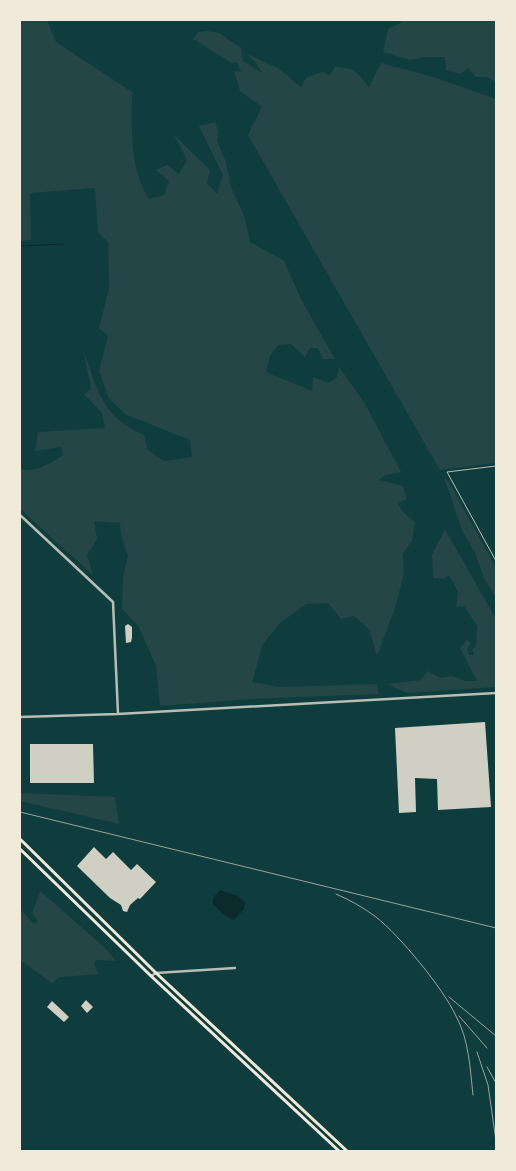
<svg xmlns="http://www.w3.org/2000/svg" width="516" height="1171" viewBox="0 0 516 1171" font-family="Lato,sans-serif">
<style>
.green{fill:#244646}
.water{fill:#0a2a2b}
.lines{fill:none;stroke-linecap:round;stroke-linejoin:round}
.stream{stroke:#0a2a2b;stroke-width:1}
.building{fill:#cfcfc3}
.service{stroke:#b8beb3;stroke-width:1}
.minor{stroke:#b8beb3;stroke-width:2.5}
.secondary{stroke:#f1e9da;stroke-width:3}
.rail{stroke:#97a49c;stroke-width:1}
</style>
<rect width="100%" height="100%" fill="#0f3d3e"/>
<!-- green -->
<path class="green" d="M20,20H47L56,42L132,92C132,130 129,166 149,199L164,195L169,181L156,170L167,165L179,174L187,160L174,135L210,170L207,183L217,194L223,175L199,126L215,122L218,131L217,141L226,162L231,187L245,218L250,242L284,261L301,299L335,359H323L318,348H310L305,357L291,344L278,345L270,356L266,372L312,391L313,377L329,383L337,377L339,367L364,402L401,472L385,475L379,480L403,486L407,499L398,504L405,514L415,522L412,540L403,554L404,574L395,608L377,656L369,629L354,616L341,619L328,603L306,604L280,623L263,644L252,682L279,687L377,684L379,694L250,699L160,706L156,666L139,627L122,609L123,577L128,556L121,535L120,523L94,521L97,539L87,555L93,575L20,509V468C33,475 52,462 63,455L61,447L35,451L38,432L105,428L102,413L84,394L91,389L84,352C99,394 101,415 144,435L148,450L164,461L192,457L190,440L125,414L109,398L99,371L108,336L99,328L109,289L108,242L98,232L95,188L30,193L31,240L20,241Z
M406,20H496V82L487,77H476L468,68L460,74L446,70L445,57H426L410,60L383,52L388,29Z
M208,31L219,33L241,48L243,61L262,73L256,63L247,54L278,68L301,87L306,78L322,72L330,75L335,67C356,67 357,73 369,87L381,63L433,77L496,99V463L440,470L248,135L262,107L240,91L234,71L241,72L237,62L232,63L193,39L198,32Z
M444,477L450,484L496,568V597L485,580L475,553L462,530Z
M445,529L496,619V687L407,693L387,684L421,680L427,671L441,678L452,676L465,681H477L460,648L467,640L471,643L467,649L469,655H474L472,649L476,647L477,626L464,606L456,607L458,592L449,575L444,579L433,578L432,555Z
M20,793L115,797L119,824L20,801Z
M40,891L104,947L116,961L97,960L94,964L99,974L60,977L52,983L20,960V909L33,923H37L38,921L32,913Z"/>
<!-- water -->
<path class="water" d="M220,890L238,896L245,903L244,909L234,920L225,916L213,904V898Z"/>
<g class="lines">
<!-- stream -->
<path class="stream" d="M20,246L63,244"/>
</g>
<!-- building -->
<path class="building" d="M128,624L132,627V638L131,642L126,643L125,626Z
M485,722L491,807L438,810L437,779L415,778L416,812L399,813L395,728Z
M30,744H93L94,783H30Z
M94,847L106,859L113,852L131,870L137,864L156,882L140,899L138,898L130,905L127,912L123,911L121,905L110,898L77,866Z
M86,1000L93,1007L87,1013L81,1006Z
M52,1001L69,1017L64,1022L47,1007Z"/>
<g class="lines">
<!-- service -->
<path class="service" d="M496,466L447,472L496,561"/>
<!-- minor -->
<path class="minor" d="M20,515L113,602L118,714
M20,717L118,714L496,693
M151,976L156,973L235,968"/>
<!-- secondary -->
<path class="secondary" d="M20,839L156,973L347,1151
M20,849L151,976L339,1151"/>
<!-- rail -->
<path class="rail" d="M20,812L496,928
M336,894C350,900 364,908 376,917C400,936 443,988 456,1016C469,1040 470,1068 473,1095
M449,997L496,1036
M459,1016L487,1048
M477,1052L488,1085L496,1141
M487,1067L496,1083"/>
</g>
<!-- border -->
<rect width="516" height="1171" fill="none" stroke="#f1e9da" stroke-width="42"/>
</svg>
